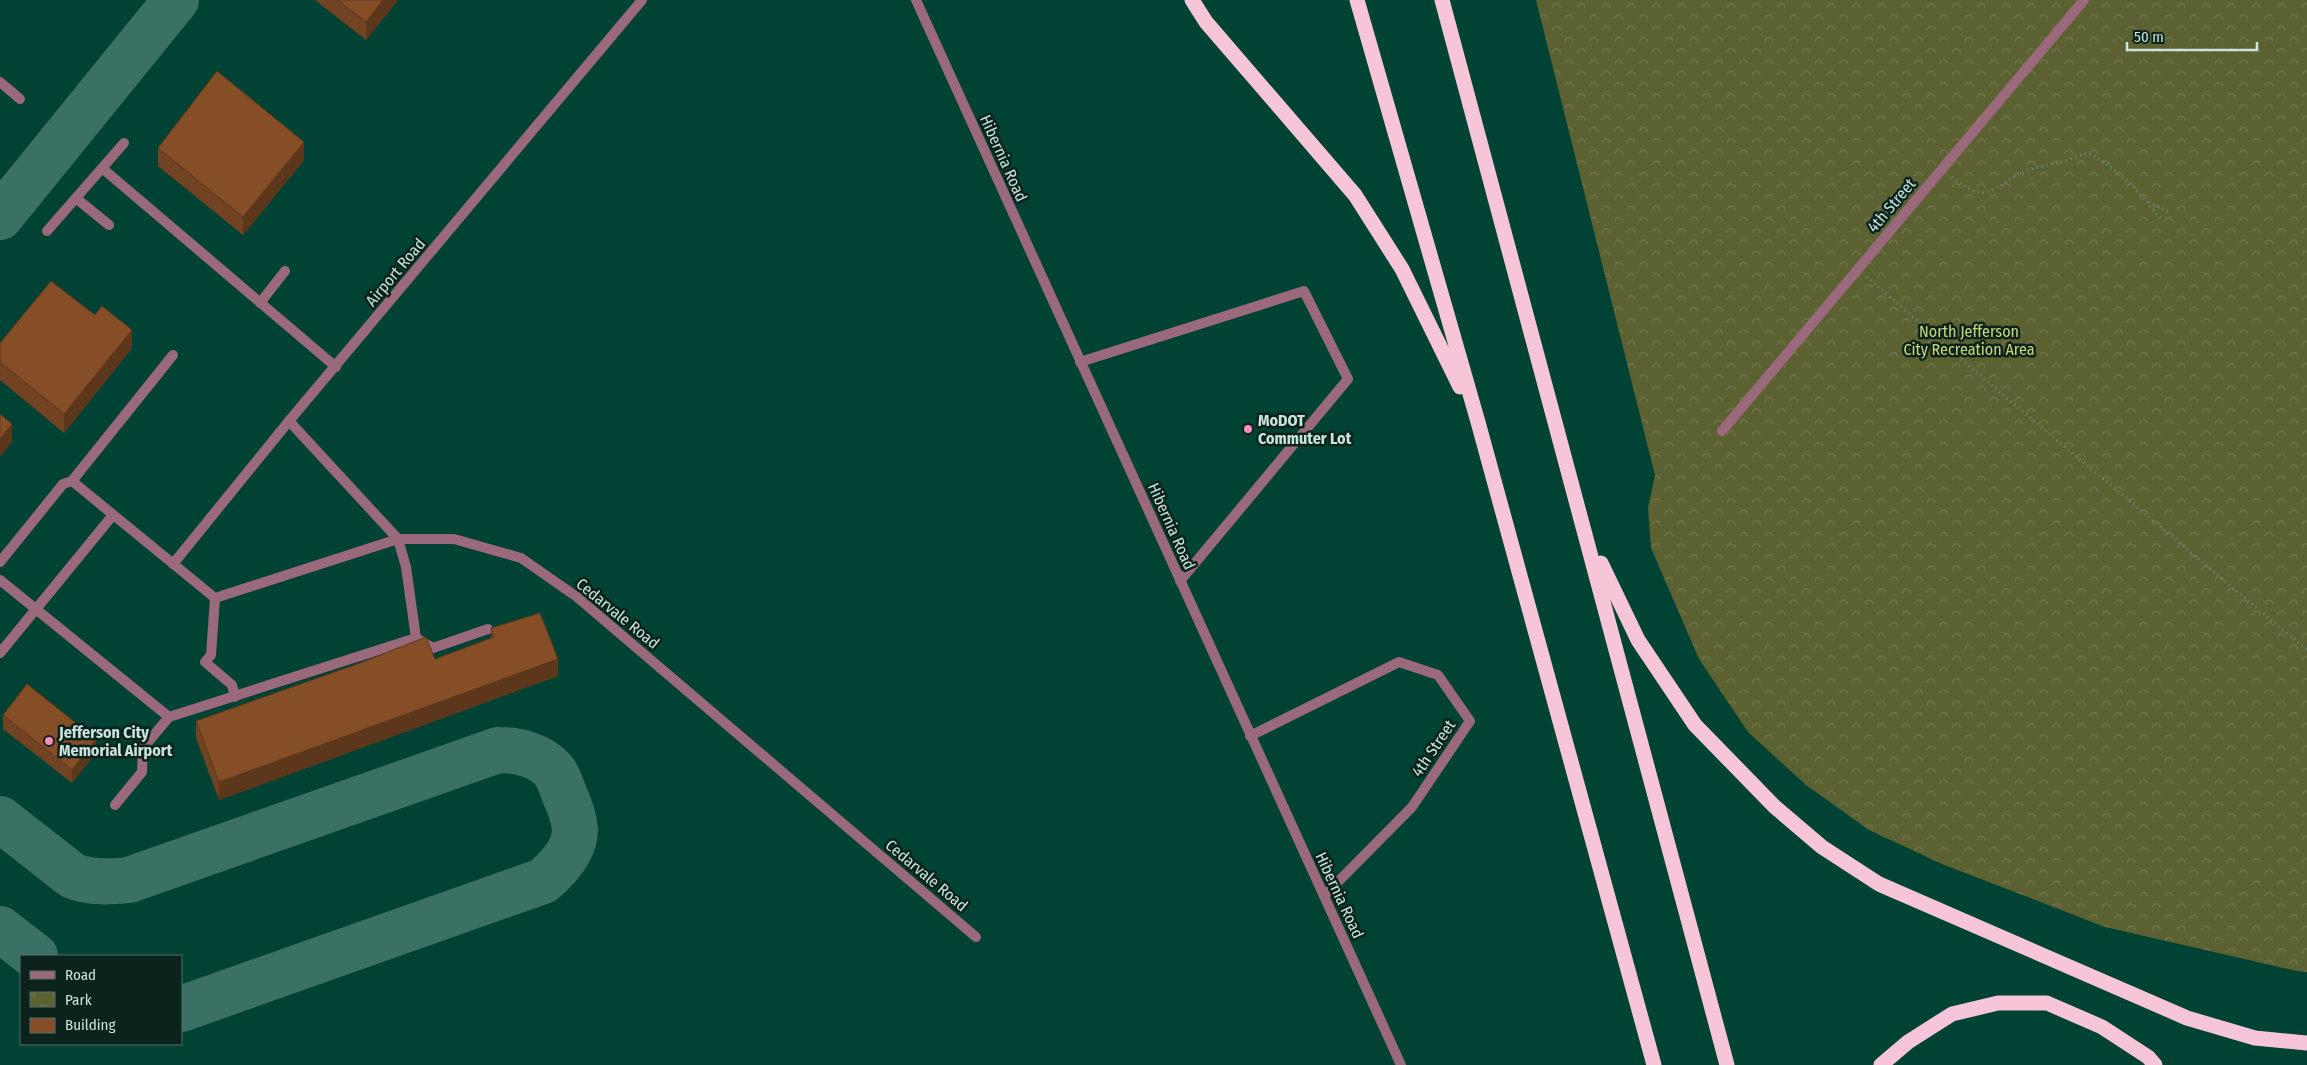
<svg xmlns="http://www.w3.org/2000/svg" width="2307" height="1065" viewBox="0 0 2307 1065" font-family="'Fira Sans Condensed',sans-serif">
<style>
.park{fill:url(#park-crowns)}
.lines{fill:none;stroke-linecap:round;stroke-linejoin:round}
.taxiway{stroke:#3a7164;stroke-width:46}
.path{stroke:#629186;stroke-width:3;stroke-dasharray:1 4;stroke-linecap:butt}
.service{stroke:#9a697c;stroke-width:10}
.minor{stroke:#9a697c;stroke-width:10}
.tertiary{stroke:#9a697c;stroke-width:10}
.motorway{stroke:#f6c5d7;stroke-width:15}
.wall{fill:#724322}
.shaded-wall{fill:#5d371b}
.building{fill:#854e27;stroke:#5d371b}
.poi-dot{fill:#fe8ebe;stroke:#0c231d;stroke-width:2}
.labels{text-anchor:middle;stroke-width:5;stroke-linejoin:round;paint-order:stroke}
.street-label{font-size:16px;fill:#c8e4db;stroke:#0c231d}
.park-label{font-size:16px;fill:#cdd778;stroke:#0c231d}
.poi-label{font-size:16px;font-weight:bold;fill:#c8e4db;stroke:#0c231d;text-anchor:start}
</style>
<defs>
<pattern id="park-crowns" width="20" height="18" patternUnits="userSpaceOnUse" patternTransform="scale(1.25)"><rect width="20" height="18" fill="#5c6132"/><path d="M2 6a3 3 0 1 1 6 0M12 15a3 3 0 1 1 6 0" fill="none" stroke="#72784f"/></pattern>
</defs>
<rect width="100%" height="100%" fill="#004234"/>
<!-- park -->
<path class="park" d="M1536,0H2307V972L2297,971L2105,927L1942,864L1869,830L1806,785L1748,732L1699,659L1651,548L1648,508L1655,475Z"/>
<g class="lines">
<!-- taxiway -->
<path class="taxiway" d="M0,217L176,0
M0,819L73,876C91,883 110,882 129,880L498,750C517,750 541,755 554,771C559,778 562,788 565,796C570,806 574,819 575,830C575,850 557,869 543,881L181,1009
M0,929L35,956"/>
<!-- path -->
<path class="path" d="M1952,177C1988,207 1991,187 2024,172C2037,166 2052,165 2065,161C2075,158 2081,153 2091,154C2119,170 2143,196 2162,221
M2149,202L2169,212
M1867,277L1990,384L2307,650"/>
<!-- service -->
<path class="service" d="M0,82L20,99
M102,168L336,367
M77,199L109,225
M47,231L124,143
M260,303L285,271
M1080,362L1304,291L1348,379L1180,581
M289,421L398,539L406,567L416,638
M72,481L173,355
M0,562L63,484L72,481L215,598L398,539H454L521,558L577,597L976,937
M0,580L169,717L143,748L142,772L115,805
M215,598L211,655L205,662L232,685L235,697
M0,653L113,515
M169,717L416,638L433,648L488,629"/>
<!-- minor -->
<path class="minor" d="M916,0L1401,1065
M1722,431L2084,0
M1250,736L1399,662L1438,675L1470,721L1412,807L1324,896"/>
<!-- tertiary -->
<path class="tertiary" d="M173,564L289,421L642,0"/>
<!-- motorway -->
<path class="motorway" d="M1192,0L1206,22L1355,195L1402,269L1460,387
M1357,0L1478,422L1654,1065
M1442,0L1727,1065
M1601,563L1638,640L1695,725L1775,807L1822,847L1879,884L2187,1018L2255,1038L2307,1043
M1881,1065L1908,1042L1952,1014L1998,1003H2047L2102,1027L2148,1057L2155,1065"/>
</g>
<!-- wall -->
<path class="wall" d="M315,0H398L366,40Z
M158,148L304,160L243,235L158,166Z
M0,343L132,348L64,433L0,380Z
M491,628L558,676L219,800L196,738V721L435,659L491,638Z
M3,715L96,753L72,783L3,729Z"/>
<!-- shaded-wall -->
<path class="shaded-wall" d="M383,0H398L366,40V22Z
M304,142V160L243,235V217Z
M132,330V348L64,433V414Z
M12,424V442L0,457V439Z
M558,659V676L219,800V782Z
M96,739V753L72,783V770Z"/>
<!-- building -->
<path class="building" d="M338,0H383L366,22Z
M217,71L304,142L243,217L158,148Z
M51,281L95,315L102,306L132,330L64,414L0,362V343Z
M0,414L12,424L0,439Z
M540,613L558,659L219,782L196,721L360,663L426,637L435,659L494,637L491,628Z
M27,684L96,739L72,770L3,715Z"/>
<!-- markers -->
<g class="poi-dot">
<circle cx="1248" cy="429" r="5"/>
<circle cx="49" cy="741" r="5"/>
</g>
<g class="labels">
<!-- street labels -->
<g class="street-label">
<text transform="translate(1004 158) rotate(66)" y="6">Hibernia Road</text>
<text transform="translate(1891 205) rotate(-50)" y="6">4th Street</text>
<text transform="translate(395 272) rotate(-50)" y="6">Airport Road</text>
<text transform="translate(1172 526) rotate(66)" y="6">Hibernia Road</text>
<text transform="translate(618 613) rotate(39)" y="6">Cedarvale Road</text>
<text transform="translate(1433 748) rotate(-56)" y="6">4th Street</text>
<text transform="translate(927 875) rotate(40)" y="6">Cedarvale Road</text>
<text transform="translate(1340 895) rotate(65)" y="6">Hibernia Road</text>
</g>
<!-- park labels -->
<g class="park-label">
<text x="1969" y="337">North Jefferson<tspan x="1969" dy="18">City Recreation Area</tspan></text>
</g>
<!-- poi labels -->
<g class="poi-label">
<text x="1258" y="426">MoDOT<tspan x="1258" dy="18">Commuter Lot</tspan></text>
<text x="59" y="738">Jefferson City<tspan x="59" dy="18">Memorial Airport</tspan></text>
</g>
</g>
<!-- legend -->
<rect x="20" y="955" width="162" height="90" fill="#0c231d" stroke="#577069"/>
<rect x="30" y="971" width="25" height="8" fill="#9a697c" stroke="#577069"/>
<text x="65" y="980" font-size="15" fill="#c8e4db">Road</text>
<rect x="30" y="992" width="25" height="15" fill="url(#park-crowns)" stroke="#577069"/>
<text x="65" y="1005" font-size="15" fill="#c8e4db">Park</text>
<rect x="30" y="1018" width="25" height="15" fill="#854e27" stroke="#577069"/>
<text x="65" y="1030" font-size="15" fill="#c8e4db">Building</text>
<!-- scale -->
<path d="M2127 42v8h130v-8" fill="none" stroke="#c8e4db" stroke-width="2.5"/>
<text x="2134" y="42" font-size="15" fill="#c8e4db" stroke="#0c231d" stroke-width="4" paint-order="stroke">50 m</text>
</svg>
